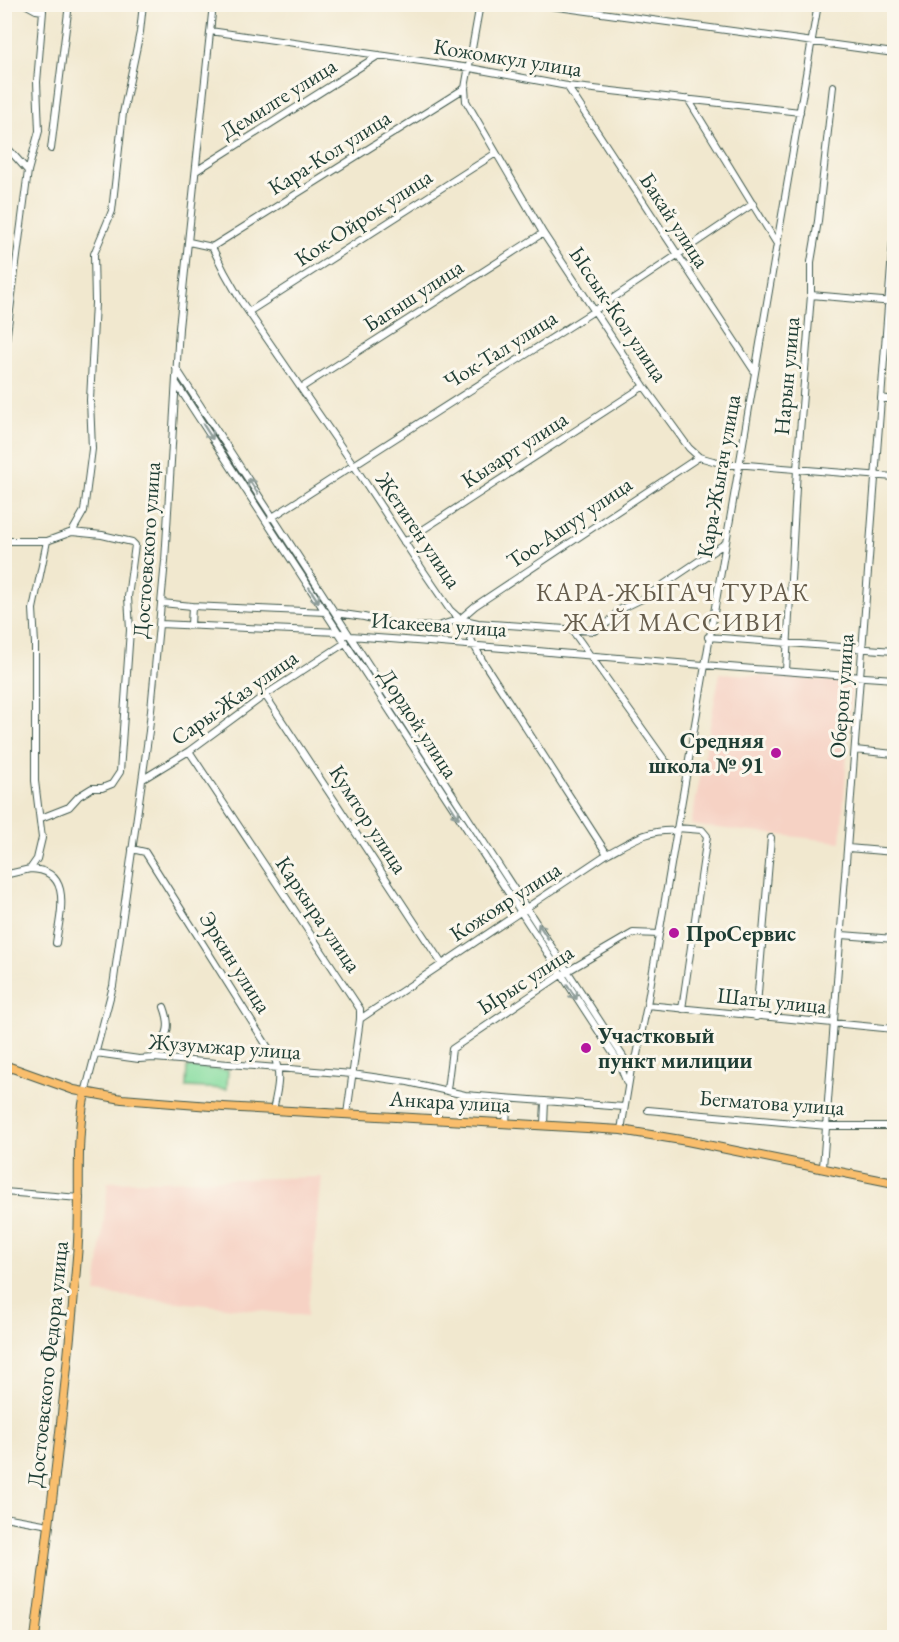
<svg xmlns="http://www.w3.org/2000/svg" width="899" height="1642" viewBox="0 0 899 1642" font-family="'EB Garamond',serif">
<style>
.built{fill:#f6d2c4}
.park{fill:#87dda0;stroke:#538d6a;stroke-width:1.5}
.lines{fill:none;stroke-linecap:round;stroke-linejoin:round}
.minor-casing{stroke:#3e574b;stroke-width:8}
.major-casing{stroke:#3e574b;stroke-width:10}
.minor{stroke:#fff;stroke-width:6}
.major{stroke:#f9be6d;stroke-width:8}
.oneway{stroke:#8f9e9a}
.poi-dot{fill:#b5179e;stroke:#fbf7ec;stroke-width:2}
.labels{text-anchor:middle;stroke-width:6;stroke-linejoin:round;paint-order:stroke}
.street-label{font-size:22px;fill:#1f3d34;stroke:#fbf7ec}
.poi-label{font-size:22px;font-weight:bold;fill:#1f3d34;stroke:#fbf7ec;text-anchor:start}
.quarter-label{font-size:26px;letter-spacing:1.5px;fill:#665d4c;stroke:#fbf7ec}
</style>
<rect width="100%" height="100%" fill="#fbf7ec"/>
<filter id="ink" filterUnits="userSpaceOnUse"><feTurbulence type="fractalNoise" baseFrequency=".0167" numOctaves="2"/><feDisplacementMap in="SourceGraphic" scale="12" xChannelSelector="R" yChannelSelector="G"/><feConvolveMatrix kernelMatrix="1 2 1 2 8 2 1 2 1" color-interpolation-filters="sRGB"/></filter>
<filter id="wash" filterUnits="userSpaceOnUse"><feTurbulence type="fractalNoise" baseFrequency=".008" numOctaves="4" result="noise"/><feDisplacementMap in="SourceGraphic" scale="24" xChannelSelector="R" yChannelSelector="G"/><feGaussianBlur stdDeviation="1.35" result="paint"/><feColorMatrix in="noise" values="0 0 0 0 0 0 0 0 0 0 0 0 0 0 0 0 0 1.4 0 .05"/><feComposite in="paint" operator="in"/></filter>
<g filter="url(#wash)">
<rect width="100%" height="100%" fill="#f1e8cf"/>
<!-- built -->
<path class="built" d="M720,673L852,682L841,842L691,825Z
M322,1177L307,1316L96,1293L108,1182Z"/>
<!-- park -->
<path class="park" d="M187,1067L228,1070L227,1089L186,1087Z"/>
</g>
<g filter="url(#ink)">
<g class="lines">
<defs>
<path id="minor" d="M25,4L36,10L43,11
M480,4L465,88L466,101L543,233L644,386L689,448L699,457L713,461L729,465H747L894,477
M536,4L894,53
M210,31L470,68L567,86L800,112
M567,86L755,372
M688,99L777,244
M4,144L28,171
M51,149L69,4
M196,171L379,55
M189,242L212,247L225,273L241,301L353,464L424,572L450,610L460,619L482,660L607,854
M212,247L465,88
M811,295L894,302
M250,311L496,153
M4,357L28,171L39,131L37,82L43,11
M176,368L631,1069
M176,383L618,1061L627,1083
M301,388L543,233
M881,398L894,400
M271,518L594,311L753,204
M72,532L84,511L92,449L90,400L95,303L94,254L112,211L123,113L140,32L143,4
M4,541H47L72,532L102,535L132,542L135,545L128,597L130,630L120,772L112,784L102,788H92L79,796L69,807L41,818
M404,542L644,386
M162,603L192,606L326,612
M336,613L364,617L407,627L438,626L460,619L478,623L594,631L609,622L619,610L642,599L724,544
M460,619L475,606L699,457
M160,624L338,632L351,636C532,649 713,668 894,679
M191,625L192,606
M572,630L666,762L686,774
M708,637L894,651
M786,671L797,469L811,295V262L818,221L833,86
M265,695L442,964
M855,750L894,754
M189,751L360,1009V1019L347,1114
M143,779L189,751L265,695L345,643
M677,828L702,830L707,836L682,1009
M848,848L894,852
M132,849L145,852L274,1057C282,1073 277,1092 273,1110
M30,869C74,870 60,914 56,943
M4,875L30,869L37,859L42,838L35,781V644L33,609L47,541
M842,935L894,939
M647,1005L894,1029
M756,1017L771,838
M360,1019L607,854C631,841 648,829 676,831
M96,1053L139,1059L154,1058L352,1074L408,1082L465,1095L624,1107
M154,1058C165,1036 173,1031 164,1007
M447,1090L452,1049L561,975L633,933L659,934
M85,1093L113,986L149,731L165,561L179,328L213,4
M648,1110L827,1126H894
M506,1122L508,1099
M544,1125L545,1101
M621,1130L631,1069L637,1055L647,1005L818,4
M823,1167L894,227
M4,1192L80,1198
M4,1517L49,1525"/>
<path id="major" d="M4,1065L74,1090L122,1099L223,1107L621,1130L687,1141L894,1183
M35,1638C51,1511 67,1384 77,1257C82,1202 74,1147 85,1093"/>
</defs>
<!-- minor casing -->
<use href="#minor" class="minor-casing"/>
<!-- major casing -->
<use href="#major" class="major-casing"/>
<!-- minor -->
<use href="#minor" class="minor"/>
<!-- major -->
<use href="#major" class="major"/>
</g>
<!-- one-way arrows -->
<defs><path id="oneway-shaft" d="M-6 0H5M1.5-3L5.5 0L1.5 3" fill="none" stroke-width="1.6" stroke-linecap="round" stroke-linejoin="round" transform="scale(1.5)"/></defs>
<g class="oneway">
<use href="#oneway-shaft" transform="translate(208 432) rotate(57)"/>
<use href="#oneway-shaft" transform="translate(253 486) rotate(-123)"/>
<use href="#oneway-shaft" transform="translate(314 595) rotate(57)"/>
<use href="#oneway-shaft" transform="translate(454 811) rotate(57)"/>
<use href="#oneway-shaft" transform="translate(543 931) rotate(-123)"/>
<use href="#oneway-shaft" transform="translate(572 992) rotate(57)"/>
</g>
</g>
<!-- markers -->
<g class="poi-dot">
<circle cx="776" cy="753" r="6"/>
<circle cx="674" cy="933" r="6"/>
<circle cx="586" cy="1048" r="6"/>
</g>
<g class="labels">
<!-- street labels -->
<g class="street-label">
<text transform="translate(508 57) rotate(9)" y="8">Кожомкул улица</text>
<text transform="translate(278 98) rotate(-32)" y="8">Демилге улица</text>
<text transform="translate(329 152) rotate(-32)" y="8">Кара-Кол улица</text>
<text transform="translate(363 217) rotate(-33)" y="8">Кок-Ойрок улица</text>
<text transform="translate(675 220) rotate(57)" y="8">Бакай улица</text>
<text transform="translate(413 295) rotate(-33)" y="8">Багыш улица</text>
<text transform="translate(619 314) rotate(56)" y="8">Ыссык-Кол улица</text>
<text transform="translate(500 349) rotate(-32)" y="8">Чок-Тал улица</text>
<text transform="translate(786 376) rotate(-85)" y="8">Нарын улица</text>
<text transform="translate(514 449) rotate(-33)" y="8">Кызарт улица</text>
<text transform="translate(718 476) rotate(-80)" y="8">Кара-Жыгач улица</text>
<text transform="translate(569 522) rotate(-34)" y="8">Тоо-Ашуу улица</text>
<text transform="translate(419 530) rotate(56)" y="8">Жетиген улица</text>
<text transform="translate(146 550) rotate(-86)" y="8">Достоевского улица</text>
<text transform="translate(439 624) rotate(4)" y="8">Исакеева улица</text>
<text transform="translate(841 696) rotate(-86)" y="8">Оберон улица</text>
<text transform="translate(234 697) rotate(-35)" y="8">Сары-Жаз улица</text>
<text transform="translate(419 723) rotate(57)" y="8">Дордой улица</text>
<text transform="translate(369 819) rotate(57)" y="8">Кумтор улица</text>
<text transform="translate(505 901) rotate(-33)" y="8">Кожояр улица</text>
<text transform="translate(319 914) rotate(56)" y="8">Каркыра улица</text>
<text transform="translate(236 962) rotate(58)" y="8">Эркин улица</text>
<text transform="translate(525 979) rotate(-33)" y="8">Ырыс улица</text>
<text transform="translate(772 1000) rotate(6)" y="8">Шаты улица</text>
<text transform="translate(225 1046) rotate(4)" y="8">Жузумжар улица</text>
<text transform="translate(450 1101) rotate(3)" y="8">Анкара улица</text>
<text transform="translate(772 1102) rotate(4)" y="8">Бегматова улица</text>
<text transform="translate(47 1364) rotate(-84)" y="8">Достоевского Федора улица</text>
</g>
<!-- poi labels -->
<g class="poi-label">
<text x="764" y="748" text-anchor="end">Средняя<tspan x="764" dy="25">школа № 91</tspan></text>
<text x="686" y="941">ПроСервис</text>
<text x="598" y="1043">Участковый<tspan x="598" dy="25">пункт милиции</tspan></text>
</g>
<!-- quarter labels -->
<g class="quarter-label">
<text x="673" y="601">КАРА-ЖЫГАЧ ТУРАК<tspan x="673" dy="30">ЖАЙ МАССИВИ</tspan></text>
</g>
</g>
<!-- margin -->
<rect width="899" height="1642" fill="none" stroke="#fbf7ec" stroke-width="24"/>
</svg>
